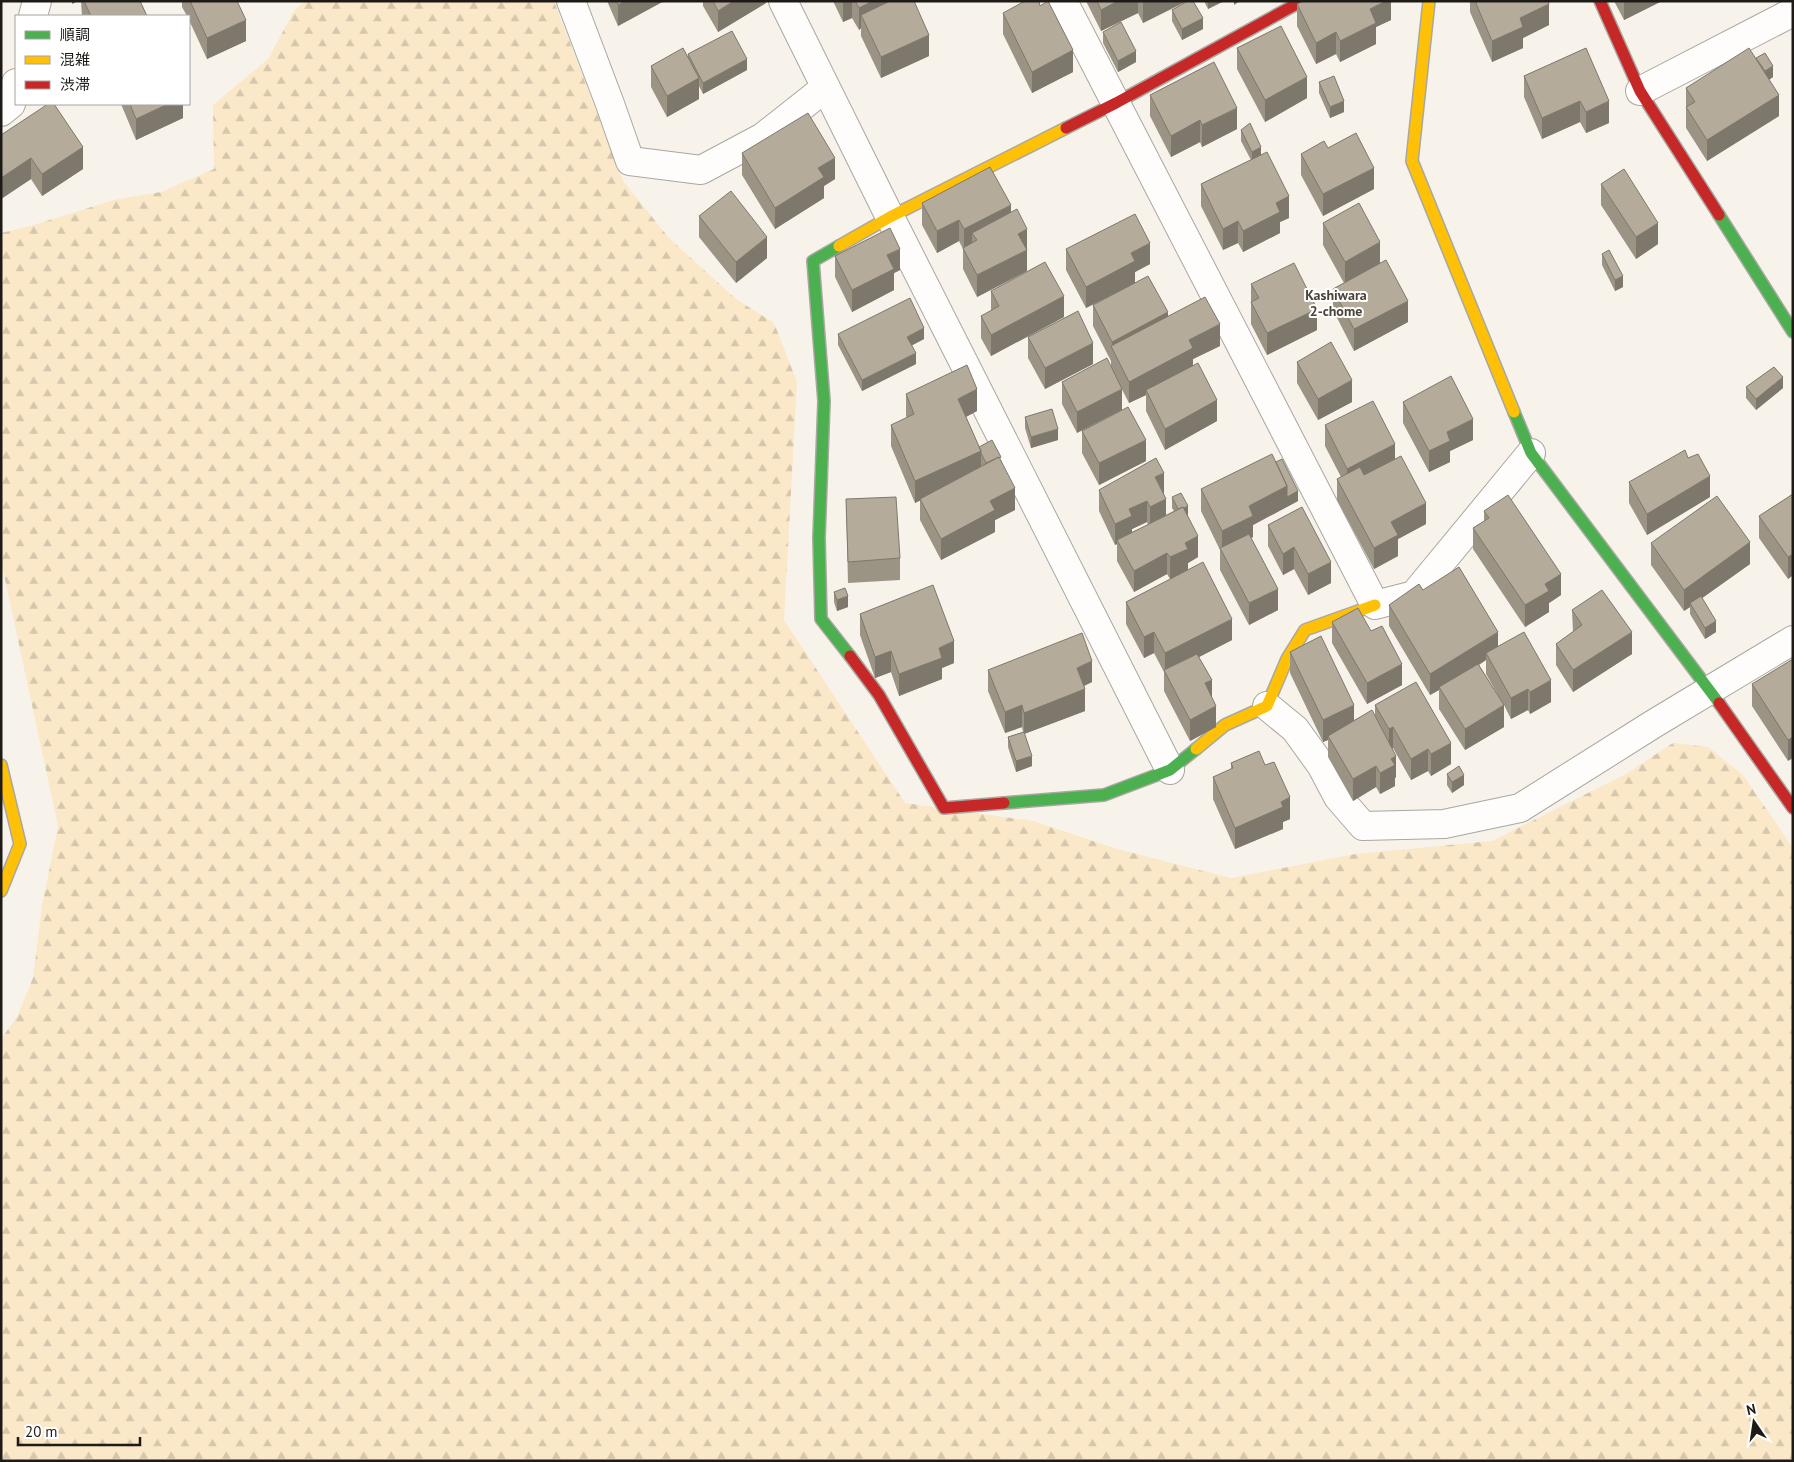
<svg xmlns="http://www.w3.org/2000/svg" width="1794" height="1462" viewBox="0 0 1794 1462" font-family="'PT Sans','Noto Sans JP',sans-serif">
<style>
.forest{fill:url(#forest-firs)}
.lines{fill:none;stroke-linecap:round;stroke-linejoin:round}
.street-casing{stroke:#a9a7a1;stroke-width:30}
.fast-casing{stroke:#a9a7a1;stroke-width:14}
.slow-casing{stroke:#a9a7a1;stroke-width:14}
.jam-casing{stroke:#a9a7a1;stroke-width:14}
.street{stroke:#fefdfc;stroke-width:28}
.fast{stroke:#4caf50;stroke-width:11}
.slow{stroke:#ffc107;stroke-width:11}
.jam{stroke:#c62828;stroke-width:11}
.wall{fill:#9b9384;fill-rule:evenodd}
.shaded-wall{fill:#7e786c}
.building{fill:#b4ab9a;stroke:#7e786c}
.labels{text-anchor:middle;stroke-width:4;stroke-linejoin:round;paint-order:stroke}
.neighbourhood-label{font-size:14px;font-weight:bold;fill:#4b4337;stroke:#fff}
</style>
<defs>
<pattern id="forest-firs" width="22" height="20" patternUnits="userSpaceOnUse" patternTransform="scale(1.25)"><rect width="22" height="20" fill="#fae8c9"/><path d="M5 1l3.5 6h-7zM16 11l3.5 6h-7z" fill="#d6c6ac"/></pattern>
</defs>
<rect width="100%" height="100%" fill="#f7f3eb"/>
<!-- forest -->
<path class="forest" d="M306,1H554L623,181L669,238L736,299L774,323L797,382L784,620L905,803L1033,821L1117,849L1231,878L1355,854L1492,841L1626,774L1673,743L1708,747L1743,775L1793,848V1461H1V1039L17,1017L33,978L42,906L58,826L1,561V233L27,227L114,200L161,192L214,169L213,105L268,59L295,9Z"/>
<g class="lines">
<defs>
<path id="street" d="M571,1L610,104L630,161L701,170L763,137L825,88
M783,1L890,217L1170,770
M1063,1L1375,605L1414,595L1531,453
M33,16L37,1
M1640,91L1793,12
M1,112L11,104L16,83
M1267,706L1295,729L1321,765L1338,797L1363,826L1444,824L1520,808L1655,723L1793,640"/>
<path id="fast" d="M1719,215L1793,332
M839,246L813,261L824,401L819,538L821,619L850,656
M1514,412L1531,453L1719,703
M1004,803L1104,795L1170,770L1196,749"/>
<path id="slow" d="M1429,1L1412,161L1514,412
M839,246L890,217L1066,128
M1196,749L1225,725L1267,706L1287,659L1305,630L1375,605
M1,765L20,844L1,891"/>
<path id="jam" d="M1600,1L1640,91L1719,215
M1066,128L1116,103L1302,1
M850,656L879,695L944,808L1004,803
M1719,703L1793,808"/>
</defs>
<!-- street casing -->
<use href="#street" class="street-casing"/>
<!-- fast casing -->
<use href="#fast" class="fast-casing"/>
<!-- slow casing -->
<use href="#slow" class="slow-casing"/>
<!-- jam casing -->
<use href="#jam" class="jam-casing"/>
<!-- street -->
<use href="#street" class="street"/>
<!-- fast -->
<use href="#fast" class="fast"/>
<!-- slow -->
<use href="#slow" class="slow"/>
<!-- jam -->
<use href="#jam" class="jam"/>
</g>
<!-- wall -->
<path class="wall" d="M81,1H140L147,16H82Z
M182,1H237L246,41L207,59L189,20V16H187L182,7Z
M607,1H664L618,26Z
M703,1H766V3L718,32L703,6Z
M833,1H914L929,56L881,78L861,36V28L859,30L852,18L843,22Z
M1086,1H1186V2L1143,23L1138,13L1101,31Z
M1204,1H1224L1208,9Z
M1391,1V20L1376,27V44L1340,62L1336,54L1316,64L1297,26V4Z
M1470,1H1548L1549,25L1523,38V48L1492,62L1470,12Z
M1614,1H1662L1624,20Z
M1172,10L1203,29L1182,40L1172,21Z
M1003,13L1073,72L1032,93L1003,34Z
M1103,32L1136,62L1118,72L1103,43Z
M1792,40H1793V62H1792Z
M1237,48L1307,98L1265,122L1237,69Z
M1586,48L1609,123L1586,133L1580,122L1542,139L1524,97V76Z
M688,54L747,70L703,94L699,86V99L667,117L651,87V66L688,57Z
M1756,59L1773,77L1769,80L1779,116L1707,161L1686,128V88Z
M1319,82L1344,112L1330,118L1319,93Z
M1150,95L1237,129L1202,147L1200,142L1171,157L1150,116Z
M121,104H183V118L136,140Z
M1241,130L1261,154L1289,218L1280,222V233L1243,252L1238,243L1223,250L1201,206V184L1251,160L1241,141Z
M1,135L83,169L42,196L31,179L1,199Z
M1328,148L1374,189L1323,216L1301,175V154Z
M742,153L835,179L824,186V198L775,229L742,175Z
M1601,184L1658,244L1636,259L1601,205Z
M922,203L1011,213L1027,251V271L977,297L963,269V249L959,241L937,253L922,225Z
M699,216L767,258L736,283L699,237Z
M1323,223L1380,263L1408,322L1354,351L1333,310V289L1344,283L1323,245Z
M1066,249L1150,264L1135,272V283L1168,316L1220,346L1193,359V365L1217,421L1165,450L1146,411V395L1129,403L1117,380L1077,433L1062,404V382L1111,366V361L1093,326V305L1132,284L1086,308L1066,270Z
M1602,254L1623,287L1615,291L1602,265Z
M835,256L900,270L894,273V290L852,312L835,277Z
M1251,284L1317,330L1267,355L1251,324Z
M991,291L1064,317L991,356L981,338V316L991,311Z
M838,334L924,339L912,345L916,364L862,391L838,345Z
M1028,337L1093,364L1045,389L1028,358Z
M1297,362L1352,402L1318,420L1297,383Z
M1746,387L1783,388L1756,410L1746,398Z
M906,394L977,411L966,417L979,447L1001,460L1015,510L995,520V532L941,560L920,520V500L915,503L891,446V425L907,418L906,416Z
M1403,402L1473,440L1450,451V462L1429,472L1403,423Z
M1025,417L1058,440L1031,448L1025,428Z
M1325,425L1395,459L1426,524L1398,539V556L1374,569L1337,500V479L1341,477L1325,446Z
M1082,431L1146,461L1099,485L1082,453Z
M1276,462L1298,501L1253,525V537L1251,538L1278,610L1249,625L1220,570V550L1201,511V489Z
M1629,482L1710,497L1647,535L1629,503Z
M1099,490L1164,494L1166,515L1174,511L1172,508V497L1188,516L1198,557L1188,563V570L1232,640L1199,657L1212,698L1216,727L1190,741L1164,691V672L1154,653L1144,658L1126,624V602L1182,573L1170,579L1167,574L1134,592L1117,561V544L1115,545L1099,511ZM1147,522L1148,525L1132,532V529Z
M1793,494V575L1788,579L1759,538V516Z
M846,499L900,558V580L848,583Z
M1302,507L1331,583L1308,595L1294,569L1283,575L1268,546V525Z
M1484,511L1561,595L1549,603V612L1525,627L1473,549V528L1484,521Z
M1651,543L1750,564L1702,598L1716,632L1705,639L1690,614V607L1684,611L1651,565Z
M1423,590L1498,646L1551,702L1530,714L1528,710L1511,719L1504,705V727L1465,750L1439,709V690L1430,695L1389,626V605ZM1486,660V674L1503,704L1479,665Z
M834,592L848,607L837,611L834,602Z
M1572,610L1632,654L1573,692L1556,665V644L1573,632Z
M860,614L954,663L942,668V679L899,696L891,672L875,678L860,635Z
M1332,622L1402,685L1367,704L1332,643Z
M1290,652L1354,720L1375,716V705L1451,764L1431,776L1428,771L1411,780L1393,748H1392L1396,777L1395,778V786L1380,794L1376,787L1353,801L1328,757V740L1323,742L1290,673Z
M1793,659L1788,761L1752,706V684Z
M988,670L1092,682L1084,686L1085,711L1024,734L1032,766L1016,772L1008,747V737L1023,732L1022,727L1005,733L988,691Z
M1231,763L1290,819L1283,822V829L1235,849L1213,799V777L1231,770Z
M1447,774L1464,785L1452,793L1447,785Z"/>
<!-- shaded-wall -->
<path class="shaded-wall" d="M72,1H78L72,4Z
M625,1H664L618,26V5Z
M734,1H766V3L718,32V11Z
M843,1H852V18L843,22Z
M873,1H906L861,15V28L859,30V8Z
M1118,1H1138V13L1101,31V10Z
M1143,1H1186L1143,23Z
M1208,1H1224L1208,9Z
M1234,1H1240L1234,5Z
M1386,1H1391V20L1376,27V44L1340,62V41L1370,9Z
M1624,1H1662L1624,20Z
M1549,4V25L1523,38V48L1492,62V41L1520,18Z
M1203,18V29L1182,40V29Z
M246,20V41L207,59V38Z
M1336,32V54L1316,64V43Z
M929,35V56L881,78V57Z
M1073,50V72L1032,93V72Z
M1136,51V62L1118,72V61Z
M747,59V70L703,94V83Z
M1773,66V77L1765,82V71Z
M1307,77V98L1265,122V100Z
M699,78V99L667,117V96Z
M1779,95V116L1707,161V140Z
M1344,101V112L1330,118V107Z
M1580,101V122L1542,139V118Z
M1609,101V123L1586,133V112Z
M168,104H183V118L136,140V119Z
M1237,108V129L1202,147V125Z
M1200,120V142L1171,157V136Z
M83,147V169L42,196V174Z
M1261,147V158L1252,162V152Z
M31,158V179L1,199V178Z
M835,158V179L824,186V198L775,229V208L818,168Z
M1374,168V189L1323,216V194Z
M1289,196V218L1280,222V233L1243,252V231L1276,203Z
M1011,205V226L977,240L972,233V247L964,251V229Z
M959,220V241L937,253V231Z
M1238,221V243L1223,250V229Z
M1658,223V244L1636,259V237Z
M1027,229V271L977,297V275L1018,234Z
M767,237V258L736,283V262Z
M1380,242V263L1345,283V262Z
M1150,243V264L1135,272V283L1086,308V287L1131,253Z
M900,249V270L894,273V290L852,312V290L887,255Z
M1623,276V287L1615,291V280Z
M1064,296V317L991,356V335Z
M1408,301V322L1354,351V329Z
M1317,309V330L1267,355V333Z
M1168,312V334L1112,349V342Z
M1220,324V346L1193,359V370L1146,390V395L1129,403V382L1189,340Z
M924,328V339L907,348V337Z
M1093,343V364L1045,389V368Z
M916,353V364L862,391V380Z
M1783,377V388L1756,410V399Z
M1352,380V402L1318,420V399Z
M977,389V411L958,421V399Z
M1122,389V410L1077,433V412Z
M1217,400V421L1165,450V429Z
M1473,419V440L1450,451V462L1429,472V451L1447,432Z
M1058,429V440L1031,448V437Z
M1146,440V461L1099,485V463Z
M1395,444V466L1347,491V469Z
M981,451V472L915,503V481Z
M1164,473V495L1155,477Z
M1710,476V497L1647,535V514Z
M1287,486L1298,491V501L1253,525V537L1222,552V531L1249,506Z
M1015,488V510L995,520V532L941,560V539L990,501Z
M1166,499V521L1150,529V507Z
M1147,501V522L1132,529V538L1117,540V544L1115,545V524L1129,509Z
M1426,503V524L1398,539V556L1374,569V548L1391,522Z
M1188,506V517L1179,510Z
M1198,536V557L1188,563V570L1170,579V557L1185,543Z
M1750,542V564L1691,606L1690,603V607L1684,611V590Z
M1294,547V569L1283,575V554Z
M1167,553V574L1134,592V571Z
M1793,554V575L1788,579V557Z
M1331,562V583L1308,595V574Z
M1561,574V595L1549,603V612L1525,627V605L1545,584Z
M1278,589V610L1249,625V603Z
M848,596V607L837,611V600Z
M1232,619V640L1166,674L1165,673V653Z
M1716,621V632L1705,639V628Z
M1154,632V653L1144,658V637Z
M1498,632V653H1486V660L1440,689L1439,687V690L1430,695V674Z
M1632,632V654L1573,692V670Z
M954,641V663L942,668V679L899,696V674L939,648Z
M891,651V672L875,678V657Z
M1092,661V682L1077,689V668Z
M1402,664V685L1367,704V683Z
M1212,680V701L1205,683Z
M1551,680V702L1530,714V692Z
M1085,689V711L1024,734V713Z
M1528,689V710L1511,719V698Z
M1022,705V727L1005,733V712Z
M1354,705V726L1328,736V740L1323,742V720Z
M1504,705V727L1465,750V729Z
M1216,706V727L1190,741V720Z
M1393,727V748L1389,750V729Z
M1793,737V758L1788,761V740Z
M1451,743V764L1431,776V754Z
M1428,749V771L1411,780V759Z
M1032,756V766L1016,772V761Z
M1396,756V777L1395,778V786L1380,794V773L1391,759Z
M1376,766V787L1353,801V779Z
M1464,775V785L1452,793V782Z
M1290,797V819L1283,822V829L1235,849V828L1281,802Z"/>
<!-- building -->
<path class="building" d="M84,1H140L147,16H91Z
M190,1H237L246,20L207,38Z
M617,1H625L618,5Z
M713,1H734L718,11Z
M855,1H873L859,8Z
M890,1H914L929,35L881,57L861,15Z
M1025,1H1039L1040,6L1048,1L1073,50L1032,72L1003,13Z
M1097,1H1118L1101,10Z
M1188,1H1193L1203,18L1182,29L1172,10Z
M1303,1H1386L1370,9L1376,23L1340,41L1336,32L1316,43L1297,4Z
M1475,1H1548L1549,4L1520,18L1523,27L1492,41Z
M1121,22L1136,51L1118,61L1103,32Z
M1281,26L1307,77L1265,100L1237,48Z
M732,31L747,59L703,83L688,54Z
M683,48L699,78L667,96L651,66Z
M1586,48L1609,101L1586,112L1580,101L1542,118L1524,76Z
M1749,48L1779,95L1707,140L1686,107L1695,102L1686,88Z
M1765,53L1773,66L1765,71L1756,58Z
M1214,62L1237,108L1202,125L1200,120L1171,136L1150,95Z
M1334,76L1344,101L1330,107L1319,82Z
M48,104H54L83,147L42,174L31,158L1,178V135Z
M130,104H168L136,119Z
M808,113L835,158L818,168L824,177L775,208L742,153Z
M1250,123L1261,147L1252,152L1241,130Z
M1356,133L1374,168L1323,194L1301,154L1324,141L1328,148Z
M1267,152L1289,196L1276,203L1280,212L1243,231L1238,221L1223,229L1201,184Z
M990,167L1011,205L964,229L959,220L937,231L922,203Z
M1624,169L1658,223L1636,237L1601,184Z
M731,191L767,237L736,262L699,216Z
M1359,203L1380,242L1345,262L1323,223Z
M1017,209L1027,229L1018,234L1027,250L977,275L963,248L977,240L972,233Z
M1135,214L1150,243L1131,253L1135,261L1086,287L1066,249Z
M890,228L900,249L887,255L894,269L852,290L835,256Z
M1609,250L1623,276L1615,280L1602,254Z
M1386,260L1408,301L1354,329L1333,289Z
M1045,262L1064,296L991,335L981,316L999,306L991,291Z
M1294,263L1317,309L1267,333L1251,302L1259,298L1251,284Z
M1148,276L1168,312L1112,342L1093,305Z
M1205,297L1220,324L1189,340L1193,348L1129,382L1111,346Z
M910,298L924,328L907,337L916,353L862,380L838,334Z
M1078,311L1093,343L1045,368L1028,337Z
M1331,342L1352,380L1318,399L1297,362Z
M1107,358L1122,389L1077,412L1062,382Z
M1198,363L1217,400L1165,429L1146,390Z
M967,365L977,389L958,399L981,451L915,481L891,425L914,414L906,394Z
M1774,367L1783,377L1756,399L1746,387Z
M1451,376L1473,419L1447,432L1450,441L1429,451L1403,402Z
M1373,401L1395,444L1347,469L1325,425Z
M1128,407L1146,440L1099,463L1082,431Z
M1052,409L1058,429L1031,437L1025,417Z
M992,440L1001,457L1000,458L999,457L986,463L981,453V451L979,447Z
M1685,450L1688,458L1698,454L1710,476L1647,514L1629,482Z
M1272,454L1287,486L1249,506L1253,516L1222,531L1201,489Z
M1401,456L1426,503L1391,522L1398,535L1374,548L1337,479L1360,467L1364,475Z
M999,457L1015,488L990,501L995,510L941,539L920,499Z
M1156,458L1164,473L1155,477L1166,499L1150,507L1147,501L1129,509L1132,516L1115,524L1099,490Z
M1282,459L1298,491L1287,497V486L1276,462Z
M1181,493L1188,506L1184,508L1183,507L1178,509L1172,497Z
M1793,494V554L1788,557L1759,516Z
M1508,495L1561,574L1545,584L1549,591L1525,605L1473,528L1489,518L1484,511Z
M1717,496L1750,542L1684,590L1651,543Z
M896,497L900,558L848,562L846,499Z
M1183,507L1198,536L1185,543L1188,549L1170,557L1167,553L1134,571L1117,540Z
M1302,507L1331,562L1308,574L1294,547L1283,554L1268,525Z
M1249,534L1278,589L1249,603L1220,548Z
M1203,562L1232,619L1165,653L1154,632L1144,637L1126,602Z
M1459,567L1498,632L1430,674L1389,605L1419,584L1423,590Z
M933,585L954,641L939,648L942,658L899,674L891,651L875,657L860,614Z
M845,588L848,596L837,600L834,592Z
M1602,590L1632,632L1573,670L1556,644L1582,625L1572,610Z
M1701,596L1716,621L1705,628L1690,603Z
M1358,608L1371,631L1382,626L1402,664L1367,683L1332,622Z
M1524,632L1551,680L1530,692L1528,689L1511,698L1486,653Z
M1082,633L1092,661L1077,668L1085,689L1024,713L1022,705L1005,712L988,670Z
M1321,636L1354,705L1323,720L1290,652Z
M1197,654L1212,680L1205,683L1216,706L1190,720L1164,670Z
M1793,659V737L1788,740L1752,684Z
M1478,664L1504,705L1465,729L1439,687Z
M1416,682L1451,743L1431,754L1428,749L1411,759L1393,727L1389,729L1375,705Z
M1372,710L1396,756L1391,759L1395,765L1380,773L1376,766L1353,779L1328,736Z
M1024,732L1032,756L1016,761L1008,737Z
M1259,751L1265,765L1274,762L1290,797L1281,802L1283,807L1235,828L1213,777L1233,768L1231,763Z
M1459,766L1464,775L1452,782L1447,774Z"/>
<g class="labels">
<!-- neighbourhood labels -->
<g class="neighbourhood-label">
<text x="1336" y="300">Kashiwara<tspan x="1336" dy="16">2-chome</tspan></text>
</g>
</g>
<!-- border -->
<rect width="1794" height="1462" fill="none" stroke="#1e1b16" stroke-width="5"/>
<!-- legend -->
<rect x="15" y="15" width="175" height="90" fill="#ffffff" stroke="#a5a4a2"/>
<rect x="25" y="31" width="25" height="8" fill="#4caf50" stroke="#a5a4a2"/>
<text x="60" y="40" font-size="15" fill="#1e1b16">順調</text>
<rect x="25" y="56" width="25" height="8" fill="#ffc107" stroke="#a5a4a2"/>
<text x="60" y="65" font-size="15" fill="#1e1b16">混雑</text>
<rect x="25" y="81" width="25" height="8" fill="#c62828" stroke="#a5a4a2"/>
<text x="60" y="90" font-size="15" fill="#1e1b16">渋滞</text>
<!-- north arrow -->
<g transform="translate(1754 1422) rotate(347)" stroke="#ffffff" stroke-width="4" paint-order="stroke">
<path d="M0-4L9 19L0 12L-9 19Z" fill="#1e1b16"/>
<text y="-8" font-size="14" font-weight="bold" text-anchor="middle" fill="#1e1b16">N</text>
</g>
<!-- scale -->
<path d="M18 1437v8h122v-8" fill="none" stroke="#1e1b16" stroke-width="2.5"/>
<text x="25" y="1437" font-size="15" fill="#1e1b16" stroke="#ffffff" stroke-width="4" paint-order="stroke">20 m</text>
</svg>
